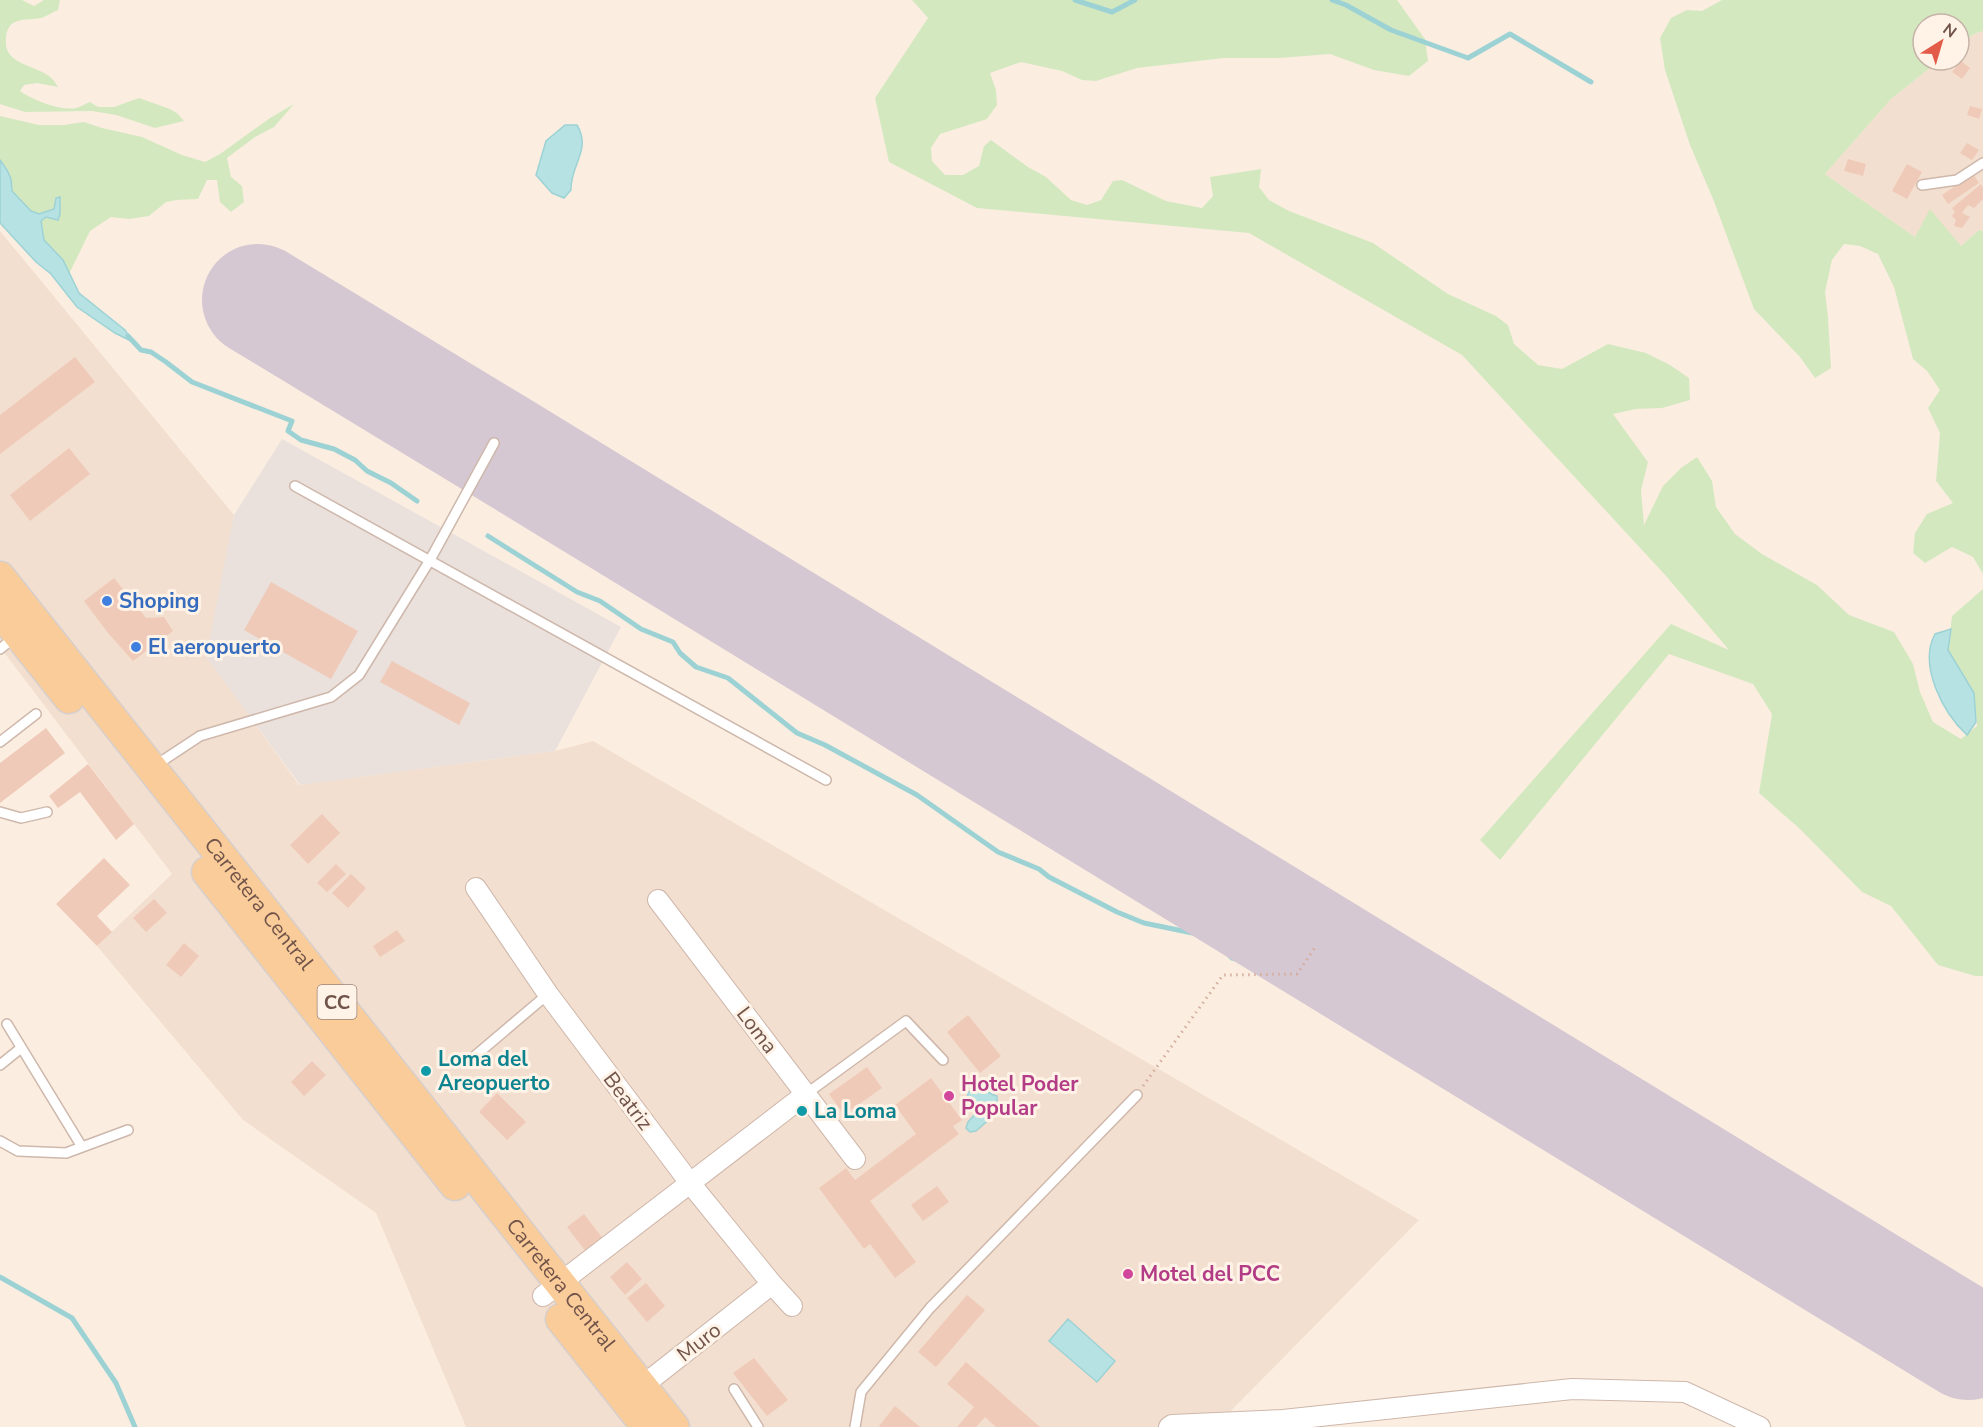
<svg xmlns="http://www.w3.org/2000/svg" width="1983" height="1427" viewBox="0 0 1983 1427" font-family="'Nunito Sans',sans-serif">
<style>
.residential{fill:#f3dfcf}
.industrial{fill:#eae1dc}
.green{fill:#d4e8c0}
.water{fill:#b6e2e4;stroke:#9dd2d5;stroke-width:1.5}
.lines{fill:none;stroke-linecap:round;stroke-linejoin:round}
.stream{stroke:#9dd2d5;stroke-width:5}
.runway{stroke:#d6c8d2;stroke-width:112}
.building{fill:#f0cab9}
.service-casing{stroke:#ceb7ab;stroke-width:12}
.minor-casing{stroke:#ceb7ab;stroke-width:22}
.primary-casing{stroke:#d7cfcc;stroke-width:33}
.path{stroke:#d4ad9d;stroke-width:3;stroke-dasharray:1.5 4.5;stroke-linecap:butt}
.service{stroke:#fff;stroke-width:9}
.minor{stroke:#fff;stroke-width:20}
.primary{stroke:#f9cc9a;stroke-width:30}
.shop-dot{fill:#3f7fe0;stroke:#fff3e7;stroke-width:2}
.culture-dot{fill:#0f9aa8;stroke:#fff3e7;stroke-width:2}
.hotel-dot{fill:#d1479c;stroke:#fff3e7;stroke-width:2}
.labels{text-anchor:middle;stroke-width:6;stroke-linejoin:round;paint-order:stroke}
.shield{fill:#fff3e7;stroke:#9c8378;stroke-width:1.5}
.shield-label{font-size:20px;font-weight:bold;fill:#715349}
.shop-label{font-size:21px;font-weight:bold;fill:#366cbe;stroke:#fff3e7;text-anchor:start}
.street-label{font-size:21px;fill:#715349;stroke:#fff3e7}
.culture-label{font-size:21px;font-weight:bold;fill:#0d838f;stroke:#fff3e7;text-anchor:start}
.hotel-label{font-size:21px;font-weight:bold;fill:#b23c85;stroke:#fff3e7;text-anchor:start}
</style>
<rect width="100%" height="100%" fill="#fbeee1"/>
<!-- residential -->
<path class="residential" d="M1983,31V231L1979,230L1961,246L1915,237L1825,174L1891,99L1940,60H1959V45L1974,34Z
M0,231L234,515L207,657L299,785L555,751L593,741L1419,1220L1215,1427H466L376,1213L243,1120L97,946L172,874L0,647Z"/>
<!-- industrial -->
<path class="industrial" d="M282,439L621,627L555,751L300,785L206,657L234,515Z"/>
<!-- green -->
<path class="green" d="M0,0H22L34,6L44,0H60L58,10C53,12 47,16 41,18C33,20 21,18 13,23C8,27 6,33 6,39C3,64 35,65 49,76C53,79 55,82 58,87L37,83L24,85L20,91C32,100 61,111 76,108C81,107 86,103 90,102L98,107H114L139,98L170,109L178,114L184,121L155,128L116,115L92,111L25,112L0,104Z
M912,0H1397L1425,39L1428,61L1409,76L1374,70L1330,54L1279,58H1224L1137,68L1096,81L1082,80L1062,71L1021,62L990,73L996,90L997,105L987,119L940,134L931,148L932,161L945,175H963L979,166L984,146L991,140L1028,167L1046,177L1071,200L1087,205L1101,200L1113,181L1122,180L1166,201L1202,208L1213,196L1210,177L1261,169L1259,187L1269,200L1289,211L1373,243L1448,294L1496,316L1508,325L1514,344L1538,365L1562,369L1608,344L1646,353L1670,365L1689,378L1690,400L1662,408L1636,409L1613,414L1648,462L1641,490L1644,525L1663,486L1681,468L1697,457L1712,481L1716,507L1735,534L1762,554L1817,585L1849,615L1894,632L1913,664L1920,692L1933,722L1961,739L1977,726L1974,693L1948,650L1952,616L1983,589V976H1975L1938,965L1891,906L1862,892L1800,829L1759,793L1772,714L1753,684L1669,654L1500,860L1480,840L1671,624L1729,650L1666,576L1462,355L1249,233L977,208L889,162L875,98L928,18Z
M1722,0H1983V31L1974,34L1959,45V24H1923V60H1940L1891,99L1825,174L1915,237L1930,209L1961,246L1979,230L1983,231V574L1973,557L1952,547L1925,563L1913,553L1915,533L1927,514L1953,503L1936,481L1940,433L1928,408L1940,390L1927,371L1913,359L1894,287L1878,254L1860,246L1844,244L1832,260L1825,292L1828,317L1831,368L1815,378L1800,357L1754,309L1713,199L1690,145L1665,70L1660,38L1671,18L1687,10L1702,11Z
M294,104L274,127L255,137L227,158L231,177L242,186L244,202L231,212L220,202L217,180H207L198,199L177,200L166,202L149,216L129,219L111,217L90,231L69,274L63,260L44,240L41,221L46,217L55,219L60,214V197L56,198L55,209L39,214L31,211L12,191L11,179L7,169L0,160V116L39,125H64L84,122L102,128L142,137L182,155L205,162L220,154L270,118Z"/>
<!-- water -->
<path class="water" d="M565,125H577C592,150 570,165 571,190L564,198L552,193L536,175L546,141Z
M0,160L7,170L11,179L12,191L31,211L39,214L54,209L56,198L60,197V214L58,220L46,217L41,221L44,240L63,260L79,293L125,330L133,342L115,333L77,307L51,274L36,262L0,223Z
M1951,629L1948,650L1974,693L1976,722L1967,735C1943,713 1918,665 1935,634Z
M974,1087C983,1087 988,1094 997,1096V1102L993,1106L992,1117L976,1131L970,1132L966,1128L968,1122L976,1113L967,1101L968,1093Z
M1068,1319L1115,1361L1097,1382L1049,1341Z"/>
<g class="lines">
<!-- stream -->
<path class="stream" d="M1075,0L1112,12L1135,0
M1332,0L1346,5L1391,30L1468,58L1510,34L1591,82
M128,336L141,350L151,352L166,362L192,382L292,421L288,431L301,440L334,449L355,460L367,471L391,483L417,501
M488,536L577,592L600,601L641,629L673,642L680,653L696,667L728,678L797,733L825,745L917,795L998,852L1039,869L1049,877L1117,912L1144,923L1212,937L1232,958L1263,965
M0,1277L72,1318L116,1383L135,1427"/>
<!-- runway -->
<path class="runway" d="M258,300L494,443L1968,1344"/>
</g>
<!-- building -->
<path class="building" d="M1961,61L1970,68L1962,79L1952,72Z
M1970,106L1982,109L1979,119L1967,115Z
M1967,143L1979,150L1972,160L1960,153Z
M1848,159L1866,164L1863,176L1844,171Z
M1907,164L1922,172L1907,199L1892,191Z
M1973,174L1979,183L1948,204L1942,195Z
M1981,184L1983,188V199L1974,208L1968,205L1962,213L1970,217L1962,228L1954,226L1956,220L1952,216L1955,212L1952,208Z
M75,357L95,382L0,454V415Z
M69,448L90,474L30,521L10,495Z
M114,578L146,618L164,617L173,631L133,661L108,633L84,601Z
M271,582L358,631L331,679L244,630Z
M392,661L470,703L459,725L380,682Z
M46,728L65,753L0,803V763Z
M88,764L134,824L116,840L80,792L58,808L49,796Z
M322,814L340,833L308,864L290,845Z
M104,858L130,885L97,916L112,932L97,946L56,904Z
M336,864L346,874L327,892L317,883Z
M351,874L366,888L348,908L332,893Z
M154,899L167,913L146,932L133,918Z
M397,930L405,941L380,957L373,946Z
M184,943L199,956L181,977L166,965Z
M968,1015L1001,1056L980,1073L947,1032Z
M312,1061L326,1075L304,1096L291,1082Z
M867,1067L882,1088L844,1115L829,1094Z
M931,1078L962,1120L953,1126L959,1134L870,1201L916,1262L895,1278L870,1244L864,1249L819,1188L846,1168L855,1180L916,1134L895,1105Z
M497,1093L526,1122L507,1140L479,1112Z
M937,1186L949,1202L923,1221L911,1205Z
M584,1214L604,1240L587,1253L567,1227Z
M627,1262L642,1279L625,1295L610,1277Z
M646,1283L665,1306L647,1322L627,1298Z
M967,1295L985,1310L936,1367L918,1352Z
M754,1358L788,1400L767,1416L733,1373Z
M966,1362L1040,1427H996L985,1417L976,1427H957L974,1407L947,1384Z
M895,1406L920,1427H881L879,1426Z"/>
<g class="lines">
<defs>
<path id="service" d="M1922,185L1957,180L1983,163
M295,486L826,780
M0,649L16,636
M0,742L36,714
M156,765L200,736L331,697L359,675L430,560L494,443
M0,812L21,818L47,812
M7,1024L82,1147
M469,1061L548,994
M0,1065L21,1048
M806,1094L906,1021L943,1060
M0,1141L18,1151L66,1153L128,1130
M734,1389L758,1427
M855,1427L861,1392L930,1308L1137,1095"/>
<path id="minor" d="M476,888L548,994L690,1183L772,1284L792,1306
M658,900L855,1159
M543,1296L806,1094
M632,1394L772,1284
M1169,1427L1172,1425L1283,1420L1572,1389L1685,1392L1760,1427"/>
<g id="primary">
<path id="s1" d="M0,577L674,1427"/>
<path d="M0,611L69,698"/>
<path d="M207,872L455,1185"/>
<path d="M561,1319L647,1427"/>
</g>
</defs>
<!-- service casing -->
<use href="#service" class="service-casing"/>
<!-- minor casing -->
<use href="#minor" class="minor-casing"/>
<!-- primary casing -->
<use href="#primary" class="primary-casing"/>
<!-- path -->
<path class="path" d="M1143,1086L1223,975L1297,974L1316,946"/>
<!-- service -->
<use href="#service" class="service"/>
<!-- minor -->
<use href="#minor" class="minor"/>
<!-- primary -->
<use href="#primary" class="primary"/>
</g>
<!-- markers -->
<g class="shop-dot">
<circle cx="107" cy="601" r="6"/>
<circle cx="136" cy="647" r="6"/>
</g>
<g class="culture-dot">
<circle cx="426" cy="1071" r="6"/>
<circle cx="802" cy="1111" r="6"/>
</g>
<g class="hotel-dot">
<circle cx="949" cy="1096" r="6"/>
<circle cx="1128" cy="1274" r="6"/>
</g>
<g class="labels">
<!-- shield labels -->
<rect class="shield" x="317.5" y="985" width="39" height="34" rx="4.5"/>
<g class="shield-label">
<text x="337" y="1009">CC</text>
</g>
<!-- shop labels -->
<g class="shop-label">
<text x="119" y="608">Shoping</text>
<text x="148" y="654">El aeropuerto</text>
</g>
<!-- street labels -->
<g class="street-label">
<text dy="7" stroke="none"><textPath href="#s1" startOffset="417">Carretera Central</textPath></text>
<text transform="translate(757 1030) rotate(53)" y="7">Loma</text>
<text transform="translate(628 1101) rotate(53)" y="7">Beatriz</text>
<text dy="7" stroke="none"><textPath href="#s1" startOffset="903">Carretera Central</textPath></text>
<text transform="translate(699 1342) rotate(-38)" y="7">Muro</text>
</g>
<!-- culture labels -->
<g class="culture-label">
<text x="438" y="1066">Loma del<tspan x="438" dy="24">Areopuerto</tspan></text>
<text x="814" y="1118">La Loma</text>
</g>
<!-- hotel labels -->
<g class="hotel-label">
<text x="961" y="1091">Hotel Poder<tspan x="961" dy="24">Popular</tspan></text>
<text x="1140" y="1281">Motel del PCC</text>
</g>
</g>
<!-- north arrow -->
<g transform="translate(1941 42) rotate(37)"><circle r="28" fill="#fff3e7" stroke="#c6b3a8" stroke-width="1.5"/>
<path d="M0-4.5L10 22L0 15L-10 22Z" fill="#e35b49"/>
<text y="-9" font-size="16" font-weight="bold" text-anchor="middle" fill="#715349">N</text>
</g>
</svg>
